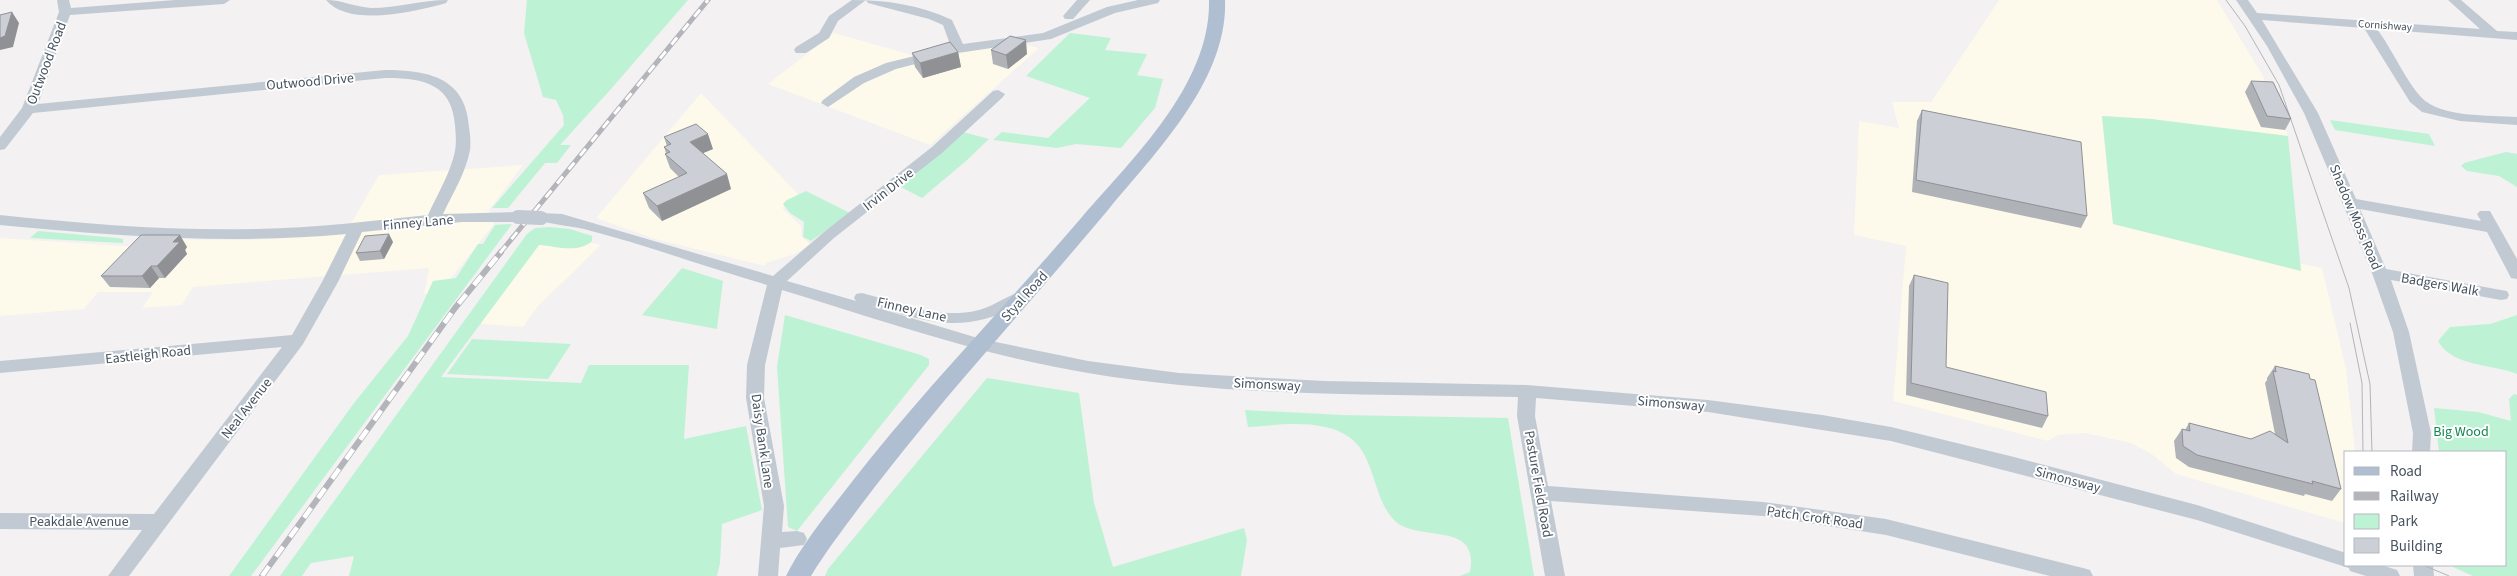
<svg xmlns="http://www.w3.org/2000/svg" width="2517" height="576" viewBox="0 0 2517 576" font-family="'Source Sans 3',sans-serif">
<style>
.commercial{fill:#fdf9eb}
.green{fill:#bef2d5}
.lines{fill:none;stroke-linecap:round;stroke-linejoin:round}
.minor{fill:#c1cad3;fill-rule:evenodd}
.major{fill:#afbed0;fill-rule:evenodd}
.tram{stroke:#b3b5bb;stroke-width:1}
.rail-far1-casing{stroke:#b3b5bb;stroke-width:5}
.rail-casing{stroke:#b3b5bb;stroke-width:6}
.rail-far1{stroke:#fff;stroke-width:3;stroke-dasharray:9;stroke-linecap:butt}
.rail{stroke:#fff;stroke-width:4.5;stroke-dasharray:12;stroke-linecap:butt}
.minor-bridge{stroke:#c1cad3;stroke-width:14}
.wall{fill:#afb2b7}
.shaded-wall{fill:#8f9195}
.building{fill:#cccfd5;stroke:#8f9195}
.labels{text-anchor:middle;stroke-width:4;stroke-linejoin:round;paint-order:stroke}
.far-street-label{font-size:11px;fill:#47535f;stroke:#fff}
.street-label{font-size:14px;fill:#47535f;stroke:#fff}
.park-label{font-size:14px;fill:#138652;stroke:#fff}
</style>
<rect width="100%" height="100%" fill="#f3f1f1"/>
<!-- commercial -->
<path class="commercial" d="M1999,0H2217L2263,76L2288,136L2151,119L2102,116L2113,224L2322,268L2346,369L2355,449V452H2346L2345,523L2176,474L2153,455L2131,443L2085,433L2058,435L2048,441L1893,401L1906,246L1854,235L1859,121L1899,128L1892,102H1931Z
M834,33L912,55L1023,44L1039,48L930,145L768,84Z
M701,93L799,195L785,201L783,209L801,226V236L810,244L795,254L766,263L765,266L655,239L596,218Z
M523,165L489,210L494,224L440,292L424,294L429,268L193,287L182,305L142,308L153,292H98L84,309L0,316V238L139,247L146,239L245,240L345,234L379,175Z
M548,233L601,245L538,306L523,327L480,324Z"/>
<!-- green -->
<path class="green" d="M527,0H688L611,89L560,145H571L557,163H545L508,208H492L564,125L563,115L556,100L543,97L524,33Z
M1070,33L1111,38L1105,50L1147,54L1137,75L1163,79L1155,108L1121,148L1076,144L1057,148L993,140L1002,132L1048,138L1090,98L1026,76Z
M2102,116L2151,119L2288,136L2301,271L2113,224Z
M2330,120L2429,134L2435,146L2335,130Z
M963,132L989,139L966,161L922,198L901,187Z
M2506,152L2517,154V187L2499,176L2467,171L2461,166L2464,163Z
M806,191L850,213L811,241L803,237L804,222L790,213L783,204L787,200Z
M512,224L251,576H229L354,403L408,336L433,281L456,278L478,244H483L495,225Z
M549,227L570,229L592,236V241C578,254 556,246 539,245L441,377L581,383L589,365H689L684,439L746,426L762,510L722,524L720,563L717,576H349L354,556L311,563L302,576H280L527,234L535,228Z
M38,231L117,238L123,239V243L30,238Z
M682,268L723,281L717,329L642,315Z
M785,315L921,355L929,359V365L797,531L788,527L777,367Z
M2517,315V374C2493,364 2452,367 2438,341L2450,327L2490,324Z
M472,339L571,344L548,379L447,374Z
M987,378L1079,393L1094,503L1113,567L1244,528L1247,540L1241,576H825L828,569Z
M2514,394L2517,395V576H2473L2453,567V565H2506V452H2439L2434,408L2478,412L2511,421L2509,399Z
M1245,410L1342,415L1508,418L1534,576H1460L1470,572C1480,519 1418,544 1394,520C1372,497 1376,456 1349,437C1321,418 1280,425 1248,427Z"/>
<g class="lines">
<!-- minor -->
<path class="minor" d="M57,0H69L71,8L175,0H230L224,4L70,15L38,104L385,70C427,70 466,77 469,127C470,134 471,142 470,150C466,172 453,193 443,214L518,212L526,217L518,222H462L362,232L338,282L303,344L129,576H108L142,530L0,529V513L154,514L282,347L0,373V361L292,335L322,282L346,234C230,245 115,236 0,225V215C86,224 171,231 257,229C314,228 371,221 428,215C436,197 447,179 453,159C457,147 456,137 455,125C452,82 420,78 385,78L33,113L5,149L0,150V137L22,108L59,12Z
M326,0C342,0 355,7 371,8C397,8 422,0 448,0L446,3C417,11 349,28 326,0Z
M852,0C887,0 920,5 952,20L963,44L1043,33L1107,7L1138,0H1160L1158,3L1115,13L1051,39L958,53L896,69L864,83L828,107L821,103L823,100L854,77L886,63L951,47L943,25L929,19L868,3L866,0L838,21L829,38L806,53H796L794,50L796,47L819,33L829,16Z
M1077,0H1090L1073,19H1065L1063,16Z
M2236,0H2248L2257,13L2480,29L2448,0H2461L2497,31L2517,32V40L2377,29C2392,49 2406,81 2421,97C2440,118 2490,115 2517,117V125L2460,121L2422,112L2410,102L2364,28L2262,20L2318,113L2356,199L2481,221L2477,214L2480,211H2490L2517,259V279L2511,278L2509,274L2487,232L2360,209L2386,269L2501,290L2507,291L2509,295L2507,299L2501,300L2391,280L2409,332L2431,433L2430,452H2412L2413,433L2393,332L2372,273L2304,113L2267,46Z
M998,90L1005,94L1003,97L942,153L834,238L787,281L856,301L854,298L856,294L862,293C897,302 938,319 975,311C992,308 1005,296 1021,292L1027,293L1029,297L1027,301C965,336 933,323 868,305L981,339L1088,361L1179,373L1324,381L1527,385L1708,400L1822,415L1891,427L2010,456L2197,505L2346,553V565H2381L2397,570L2400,576H2366L2350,571L2349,568L2197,520L1891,441L1708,412L1536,398L1535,416L1548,486L1763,502L1886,519L2083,568L2090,570L2093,576H2050L1886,535L1763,516L1551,501L1565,576H1545L1517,416L1518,397C1375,394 1230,397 1088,373C984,356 883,321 782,290L765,365L764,398L784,506L782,532L797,531L804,533L807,539L804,545L780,548L778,576H758L764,506L746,398L747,365L767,285C706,267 646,245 584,229C575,227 536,222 533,218L541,213L562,214L773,276L824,232L932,147L993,91Z
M2413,565H2433L2434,576H2414Z"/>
<!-- major -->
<path class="major" d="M1209,0H1225C1228,80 1156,152 1108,210C1066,260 1023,309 980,359C939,406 899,455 861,505C844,528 826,551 811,576H786C803,542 828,513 851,483C923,390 1006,306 1082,217C1133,158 1211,84 1209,0Z"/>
<!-- tram -->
<path class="tram" d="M2226,0L2245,26L2279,85L2349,288L2370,384L2372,452
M2350,323L2362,383L2363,452
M2423,565L2449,576"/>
<defs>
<path id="rail-far1" d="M500,253L708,0"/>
<path id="rail" d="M262,576L455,308L501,252"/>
</defs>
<!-- rail-far1 casing -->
<use href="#rail-far1" class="rail-far1-casing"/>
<!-- rail casing -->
<use href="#rail" class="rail-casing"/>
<!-- rail-far1 -->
<use href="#rail-far1" class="rail-far1"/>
<!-- rail -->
<use href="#rail" class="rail"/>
<!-- minor-bridge -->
<path class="minor-bridge" d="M518,217L541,218"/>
</g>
<!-- wall -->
<path class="wall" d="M991,50L1027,54L1008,69L993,64Z
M958,52L961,67L923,78L915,67L912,53Z
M2251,81L2291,119L2285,130L2261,127L2245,92Z
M1922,110L2087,216L2081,228L1912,192L1917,121Z
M664,137L713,149L702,153L731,189L662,221L649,208L643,193L679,177L670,168L665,154L666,153L664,147L667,146Z
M393,242L384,259L360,261L356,253Z
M187,247L185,250L187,254L165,278H159L150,288L110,287L101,276Z
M1914,275L1946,367L2048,416L2042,428L1906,395L1909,286Z
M2275,366L2341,489L2332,501L2305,494L2304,496L2189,467L2176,458L2174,441L2182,429L2185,430L2189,423L2251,439L2275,434L2265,383L2267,380V378Z"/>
<!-- shaded-wall -->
<path class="shaded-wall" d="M12,12L19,23L13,47L0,50V38Z
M1026,40L1027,54L1008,69L1006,55Z
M958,52L961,67L923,78L920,63Z
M708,134L713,149L694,157L690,142Z
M727,174L731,189L662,221L657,206Z
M389,234L393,242L384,259L380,251Z
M180,235L187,247L185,250L187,254L165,278L157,266L173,242Z
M151,266L159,278L150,288L142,276Z"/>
<!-- building -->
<path class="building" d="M12,12L5,36L0,38V15Z
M1010,36L1026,40L1006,55L991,50Z
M950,42L958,52L920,63L912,53Z
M2251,81L2273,82L2291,119L2267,116Z
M1922,110L2081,142L2087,216L1916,180Z
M696,124L708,134L690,142L727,174L657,206L643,193L687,173L665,154L670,152L664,147L671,144L664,137Z
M389,234L380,251L356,253L365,236Z
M141,235H180L173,242H180L157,266H151L142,276H101Z
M1914,275L1948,283L1946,367L2046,392L2048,416L1911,383Z
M2275,366L2309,374L2310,379L2315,380L2341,489L2312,481L2313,484L2197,455L2183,446L2182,429L2190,431L2189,423L2251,439L2270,431L2288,443L2273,371L2276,372Z"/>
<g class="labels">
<!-- far-street labels -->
<g class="far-street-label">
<text transform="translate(2385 25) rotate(4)" y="4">Cornishway</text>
</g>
<!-- street labels -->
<g class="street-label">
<text transform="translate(46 63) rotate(-69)" y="5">Outwood Road</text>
<text transform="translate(310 81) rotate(-5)" y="5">Outwood Drive</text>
<text transform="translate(888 189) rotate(-38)" y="5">Irvin Drive</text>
<text transform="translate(2356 217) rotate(67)" y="5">Shadow Moss Road</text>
<text transform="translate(418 222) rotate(-5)" y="5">Finney Lane</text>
<text transform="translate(2440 284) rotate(10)" y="5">Badgers Walk</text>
<text transform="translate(1024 296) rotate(-48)" y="5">Styal Road</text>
<text transform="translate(912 309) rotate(13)" y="5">Finney Lane</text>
<text transform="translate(148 354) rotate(-6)" y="5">Eastleigh Road</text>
<text transform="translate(1267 384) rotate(3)" y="5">Simonsway</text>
<text transform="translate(1671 403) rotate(5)" y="5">Simonsway</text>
<text transform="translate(246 408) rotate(-52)" y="5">Neal Avenue</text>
<text transform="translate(763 441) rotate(82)" y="5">Daisy Bank Lane</text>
<text transform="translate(2068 479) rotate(15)" y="5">Simonsway</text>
<text transform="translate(1539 484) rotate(80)" y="5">Pasture Field Road</text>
<text transform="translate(1815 517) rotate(8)" y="5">Patch Croft Road</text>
<text x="79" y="526">Peakdale Avenue</text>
</g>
<!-- park labels -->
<g class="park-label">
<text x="2461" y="436">Big Wood</text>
</g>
</g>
<!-- legend -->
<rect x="2344" y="451" width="162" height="115" fill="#ffffff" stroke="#b5babf"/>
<rect x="2354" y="467" width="25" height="8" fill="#afbed0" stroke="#b5babf"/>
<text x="2390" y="476" font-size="15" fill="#47535f">Road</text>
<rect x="2354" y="492" width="25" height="8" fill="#b3b5bb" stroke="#b5babf"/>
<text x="2390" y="501" font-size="15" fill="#47535f">Railway</text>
<rect x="2354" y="514" width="25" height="15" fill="#bef2d5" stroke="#b5babf"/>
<text x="2390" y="526" font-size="15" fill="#47535f">Park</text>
<rect x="2354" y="538" width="25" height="15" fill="#cccfd5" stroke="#b5babf"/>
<text x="2390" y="551" font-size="15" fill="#47535f">Building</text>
</svg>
